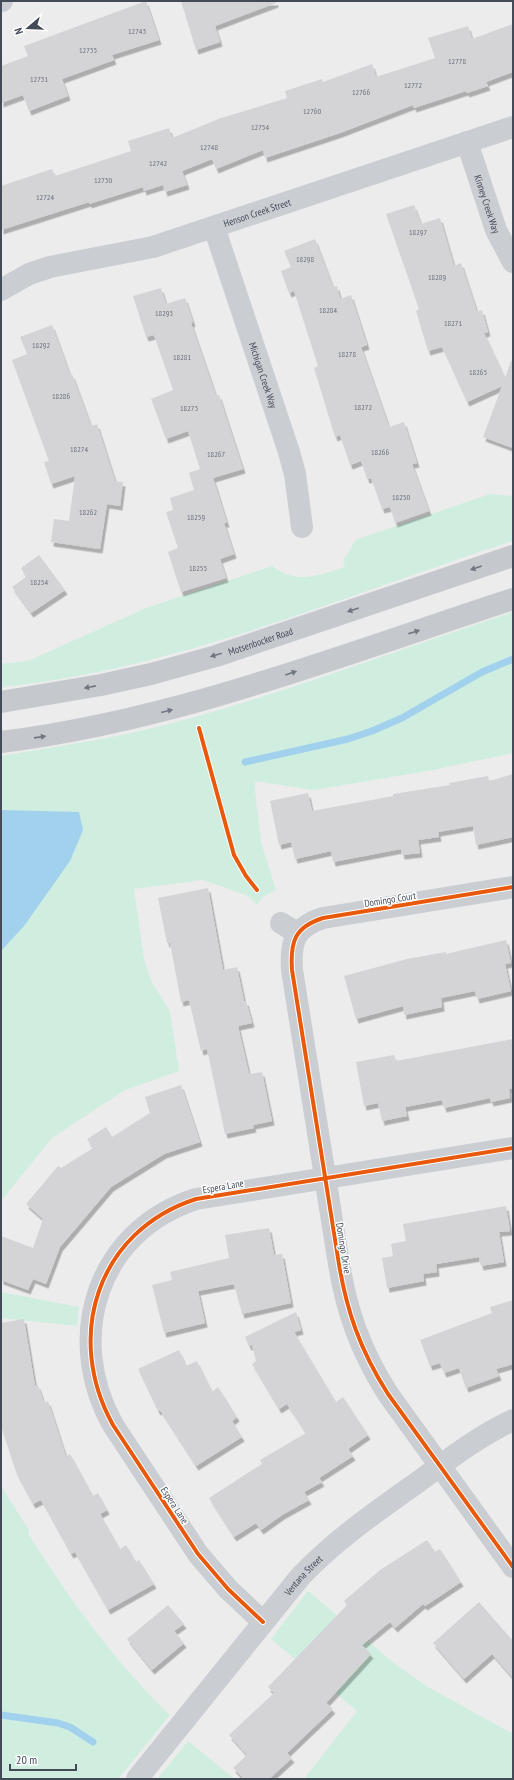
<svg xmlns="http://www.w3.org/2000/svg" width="514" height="1780" viewBox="0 0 514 1780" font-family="'PT Sans Narrow',sans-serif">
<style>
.green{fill:#cfeee0}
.water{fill:#a2d1ed}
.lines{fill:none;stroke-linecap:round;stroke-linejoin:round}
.stream{stroke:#a2d1ed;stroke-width:7}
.building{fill:#d4d4d7;filter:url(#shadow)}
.minor{stroke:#cacdd1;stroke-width:22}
.major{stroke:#c5c8cd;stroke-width:22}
.cycleway-casing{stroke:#fff;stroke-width:6}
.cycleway{stroke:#e8590c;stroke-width:4}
.oneway{fill:#707782}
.labels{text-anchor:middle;stroke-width:3;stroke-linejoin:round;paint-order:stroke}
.number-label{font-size:8px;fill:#696f7a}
.street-label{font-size:10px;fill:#434b59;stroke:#fff}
</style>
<defs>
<filter id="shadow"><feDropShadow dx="2.5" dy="4.5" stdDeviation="0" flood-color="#0004"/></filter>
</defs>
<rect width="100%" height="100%" fill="#edecec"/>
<!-- green -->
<path class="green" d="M490,494L513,496V541C344,595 179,669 1,687V664L28,661L146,608L272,566C295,585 320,575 345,567L343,560L350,550L355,540Z
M513,612V753L433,770L314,790L254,781L261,842L276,890L263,897L257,905L248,896L203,880L134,889L144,959L151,981L170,1011L179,1071L123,1091L52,1138L1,1201V756C59,746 117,738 173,723C288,692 400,649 513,612Z
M1,1292L79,1307L77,1326L1,1318Z
M1,1486L29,1530V1535C71,1601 113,1660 170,1715L118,1779H1Z
M308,1591L395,1664L428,1687L513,1734V1779H304L357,1711L271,1639Z
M188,1741L235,1779H157Z"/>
<!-- water -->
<path class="water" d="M1,810L79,812L83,830L70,861L24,926L1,951Z"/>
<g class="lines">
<!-- stream -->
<path class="stream" d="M245,762L348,739L372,731L402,718L482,672L513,659
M1,1715L58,1723L70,1727L93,1742"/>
</g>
<!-- building -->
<path class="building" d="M146,1L159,40L112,55L114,60L62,79L68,96L29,111L23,95L1,103V66L28,56L24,46Z
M181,1H276V3L215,26L220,42L196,50Z
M513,24V72L486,82L488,86L467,93L466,91L414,108L413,105L340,133L265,158L263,150L216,169L212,159L182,171L187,185L165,192L163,185L144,191L143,187L89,204V202L1,230V186L52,169L55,176L131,151L128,141L169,128L172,138L221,118L287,98L285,91L322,79L323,82L372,64L376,77L435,58L428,38L468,26L472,39Z
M414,205L421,224L440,218L454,266L461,263L477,312L482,310L488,332L484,333L505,378L511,361H513V448L483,437L502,386L467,402L442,347L428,351L416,311L419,309L386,214Z
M315,239L333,287L337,286L340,299L351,295L367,345L361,347L389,427L404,422L417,463L412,464L429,511L395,523L390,507L382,509L371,478L367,479L361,461L350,465L340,435L335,437L314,368L318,366L294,291L289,293L281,271L291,267L284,251Z
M161,288L166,304L185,298L193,322L191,323L216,396L219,395L226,417L243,469L213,478L227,523H224L234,554L220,559L226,578L181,592L168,552L178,548L166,512L173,510L170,498L194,490L189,473L200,469L188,431L166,439L151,399L173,390L154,335L146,337L133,296Z
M52,325L70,375L72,374L91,426L97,424L115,481L123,482L120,506L107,504L100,549L51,542L54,519L69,521L75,476L51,484L44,462L49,461L12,360L27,354L20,337Z
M39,555L65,590L31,613L12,587L26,577L21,568Z
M513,774V837L476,845L473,826L438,832L439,837L418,840L420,853L402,855L401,849L333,862L331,851L295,859L291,842L279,845L270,801L308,793L312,811L393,796V794L450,785L449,783L488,776L489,781Z
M208,888L223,970L237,967L244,1001H246L252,1023L238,1026L249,1074L262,1072L272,1121L253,1125L254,1128L225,1134L207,1049L201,1051L189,1000L181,1002L170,943H167L158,898Z
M506,940L511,963L505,964L511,991L477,999L475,991L441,998L442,1007L404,1015L403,1006L356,1019L344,976L407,959L446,952V954Z
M513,1039V1089H509L510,1098L491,1102L490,1098L444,1108L442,1100L405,1107L407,1116L382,1121L378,1103L364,1106L356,1062L394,1055L396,1061Z
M181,1085L200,1142L164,1154L111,1187L60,1247L46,1284L33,1279L28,1290L1,1280V1236L33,1248L43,1219L26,1204L58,1166L61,1168L93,1148L87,1139L106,1127L112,1137L150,1113L145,1097Z
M506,1206L510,1231L499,1232L504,1262L481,1266L479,1257L436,1264L437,1272L423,1274L424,1281L387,1288L382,1258L393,1256L391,1244L406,1241L403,1224Z
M269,1228L274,1255L282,1254L291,1303L242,1314L234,1284L198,1291L205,1323L164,1333L152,1285L172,1280L170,1272L229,1258L225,1235Z
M513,1300V1364L496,1369L499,1376L466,1388L459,1368L444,1373L440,1363L430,1366L420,1340L492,1313L490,1307Z
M296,1312L301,1330L294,1332L336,1402L343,1397L368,1435L348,1449L353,1456L319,1478L322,1482L304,1492L309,1500L282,1515L261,1530L256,1523L234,1537L209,1498L262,1464L260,1460L306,1433L287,1404L279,1409L252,1364L256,1361L252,1345L249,1346L245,1337Z
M24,1319L35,1386L38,1385L44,1403L48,1401L66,1457L70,1454L93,1496L98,1493L107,1510L100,1514L120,1549L126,1545L136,1562L139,1560L154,1584L108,1610L75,1552L71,1554L41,1500L33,1504L17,1475L1,1426V1323Z
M179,1350L186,1366L197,1361L212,1392L218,1387L237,1417L232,1421L242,1437L196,1466L160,1410L158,1411L138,1369Z
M427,1540L435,1552L440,1549L461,1582L425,1606L423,1604L395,1628L390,1622L362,1645L371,1654L326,1703L333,1709L287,1753L292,1758L269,1779H244L233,1768L247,1755L229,1735L274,1693L268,1687L347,1605L344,1601L380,1570Z
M479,1602L513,1641V1678L492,1654L464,1679L433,1643Z
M168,1605L184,1624L174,1631L184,1643L152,1670L127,1639Z"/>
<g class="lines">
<!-- minor -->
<g class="minor">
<path d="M1,1H2"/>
<path id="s1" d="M467,142L496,230L513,262"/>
<path id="s2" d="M214,227L289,452L295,474L302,527"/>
<path id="s3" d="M1,290L29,274L50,267L153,247L513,127"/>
<path d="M513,887L323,918C295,927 290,941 292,970L338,1258C346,1310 360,1350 388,1394L513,1567"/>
<path d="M281,923L297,933"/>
<path d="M263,1622L228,1589L198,1554L113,1425C64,1337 97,1231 196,1199L513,1148"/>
<path id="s4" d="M137,1779L300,1577C335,1540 377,1511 418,1482C449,1459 479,1436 513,1420"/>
</g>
<!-- major -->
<g class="major">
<path id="s5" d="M1,702L101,685L151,674L216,656L513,556"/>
<path d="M1,742C178,720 344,654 513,599"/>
</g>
<defs>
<path id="cycleway" d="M199,728L234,855L246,876L257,890
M513,887L323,918C295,927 290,941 292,970L338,1258C346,1310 360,1350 388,1394L513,1567
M263,1622L228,1589L198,1554L113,1425C64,1337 97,1231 196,1199L513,1148"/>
</defs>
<!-- cycleway casing -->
<use href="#cycleway" class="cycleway-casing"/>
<!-- cycleway -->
<use href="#cycleway" class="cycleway"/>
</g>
<!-- one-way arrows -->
<defs><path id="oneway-solid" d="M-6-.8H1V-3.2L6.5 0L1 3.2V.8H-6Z"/></defs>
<g class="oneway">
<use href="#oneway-solid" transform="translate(476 568) rotate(161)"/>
<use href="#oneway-solid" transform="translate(353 610) rotate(161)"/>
<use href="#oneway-solid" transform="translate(414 632) rotate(-18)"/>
<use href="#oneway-solid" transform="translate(216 655) rotate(164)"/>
<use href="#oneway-solid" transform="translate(291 673) rotate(-19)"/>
<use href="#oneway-solid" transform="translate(90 687) rotate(169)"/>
<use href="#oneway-solid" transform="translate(167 711) rotate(-14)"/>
<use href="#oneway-solid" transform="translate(40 737) rotate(-8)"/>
</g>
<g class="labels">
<!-- number labels -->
<g class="number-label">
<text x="137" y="34">12743</text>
<text x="88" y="53">12735</text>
<text x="457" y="64">12778</text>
<text x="39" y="82">12731</text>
<text x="413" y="88">12772</text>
<text x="361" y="95">12766</text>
<text x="312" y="114">12760</text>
<text x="260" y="130">12754</text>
<text x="209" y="150">12748</text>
<text x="158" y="166">12742</text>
<text x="103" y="183">12730</text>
<text x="45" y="200">12724</text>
<text x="418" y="235">18297</text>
<text x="305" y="262">18298</text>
<text x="437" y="280">18289</text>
<text x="328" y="313">18284</text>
<text x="164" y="316">18295</text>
<text x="453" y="326">18271</text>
<text x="41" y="348">18292</text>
<text x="347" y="357">18278</text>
<text x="182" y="360">18281</text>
<text x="478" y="375">18265</text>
<text x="61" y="399">18286</text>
<text x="363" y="410">18272</text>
<text x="189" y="411">18273</text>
<text x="79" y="452">18274</text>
<text x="380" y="455">18266</text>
<text x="216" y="457">18267</text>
<text x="401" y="500">18250</text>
<text x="88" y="515">18262</text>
<text x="196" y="520">18259</text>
<text x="198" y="571">18255</text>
<text x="39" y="585">18254</text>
</g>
<!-- street labels -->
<g class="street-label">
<text dy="4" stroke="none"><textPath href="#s1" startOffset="65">Kinney Creek Way</textPath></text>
<text dy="4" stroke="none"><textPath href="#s3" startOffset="269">Henson Creek Street</textPath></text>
<text dy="4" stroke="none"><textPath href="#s2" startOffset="156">Michigan Creek Way</textPath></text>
<text dy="4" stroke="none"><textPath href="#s5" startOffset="267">Motsenbocker Road</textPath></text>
<text transform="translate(390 899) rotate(-9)" y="4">Domingo Court</text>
<text transform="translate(223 1186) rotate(-10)" y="4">Espera Lane</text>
<text transform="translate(344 1248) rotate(81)" y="4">Domingo Drive</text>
<text transform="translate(175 1505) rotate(57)" y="4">Espera Lane</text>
<text dy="4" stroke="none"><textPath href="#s4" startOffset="263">Ventana Street</textPath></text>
</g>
</g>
<!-- border -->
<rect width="514" height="1780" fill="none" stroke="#434b59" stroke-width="4"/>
<!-- north arrow -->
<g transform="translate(28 28) rotate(251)" stroke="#ffffff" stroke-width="3" paint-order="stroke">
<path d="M0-3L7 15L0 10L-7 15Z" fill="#434b59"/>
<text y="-6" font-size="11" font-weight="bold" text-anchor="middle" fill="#434b59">N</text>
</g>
<!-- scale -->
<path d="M10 1764v6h66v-6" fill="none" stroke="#434b59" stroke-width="2"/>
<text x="16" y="1764" font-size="12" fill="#434b59" stroke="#ffffff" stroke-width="3" paint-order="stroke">20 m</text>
</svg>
